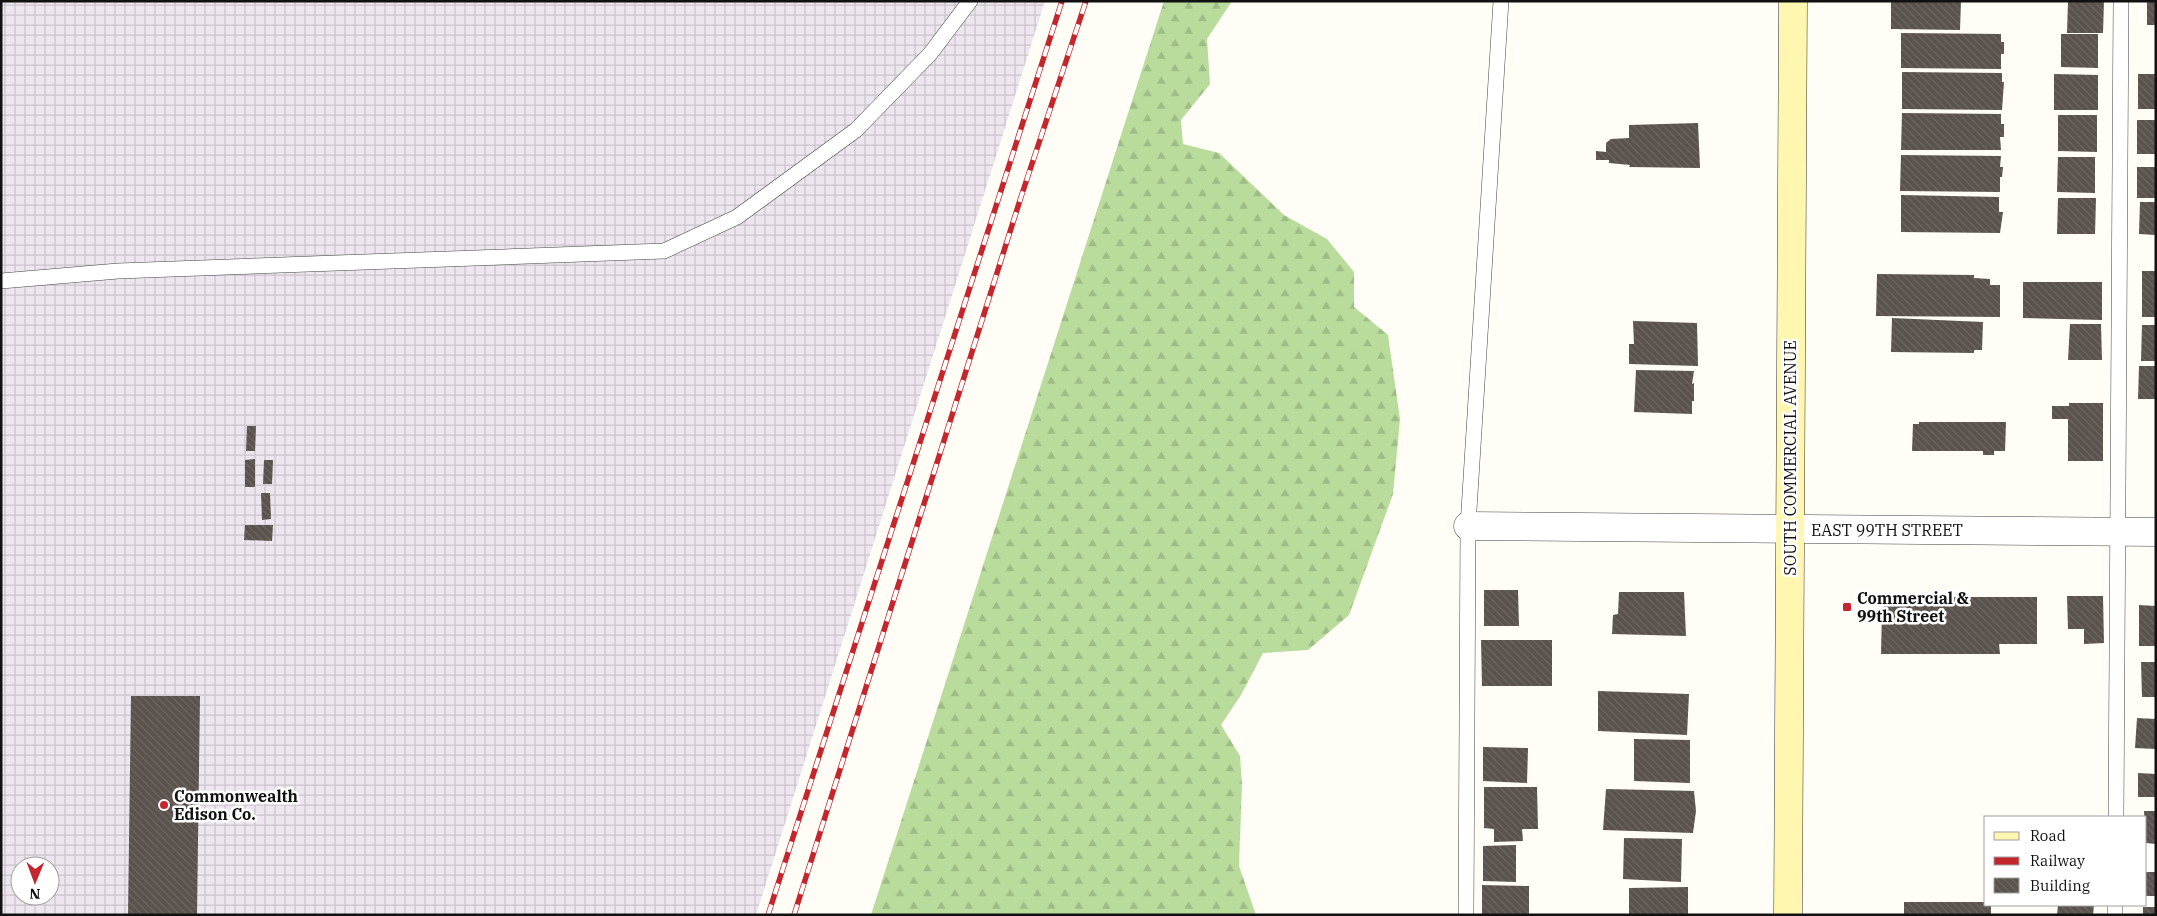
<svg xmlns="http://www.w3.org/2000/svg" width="2157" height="916" viewBox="0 0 2157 916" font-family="'IBM Plex Serif',serif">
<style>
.industrial{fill:url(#industrial-grid);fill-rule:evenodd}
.forest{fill:url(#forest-firs)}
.building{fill:url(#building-back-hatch)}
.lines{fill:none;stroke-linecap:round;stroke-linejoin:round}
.service-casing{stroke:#444;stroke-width:16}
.minor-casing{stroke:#444;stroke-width:29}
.secondary-casing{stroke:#333;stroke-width:29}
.service{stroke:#fff;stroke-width:15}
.minor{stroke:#fff;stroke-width:28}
.secondary{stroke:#fff6b0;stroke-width:28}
.rail-casing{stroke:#c4262e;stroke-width:5.5}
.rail{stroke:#fff;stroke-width:4;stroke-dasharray:11;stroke-linecap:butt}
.poi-dot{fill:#c4262e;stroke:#fff;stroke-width:2}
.labels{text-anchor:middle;stroke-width:5;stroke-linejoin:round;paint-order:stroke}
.street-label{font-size:16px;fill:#111;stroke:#fff}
.poi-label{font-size:16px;font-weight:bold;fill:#111;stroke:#fff;text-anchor:start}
</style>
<defs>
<pattern id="industrial-grid" width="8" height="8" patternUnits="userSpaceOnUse" patternTransform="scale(1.25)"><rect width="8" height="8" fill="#eee6ef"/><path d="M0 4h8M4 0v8" fill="none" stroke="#cbc4cc"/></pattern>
<pattern id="forest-firs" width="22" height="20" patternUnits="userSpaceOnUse" patternTransform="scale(1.25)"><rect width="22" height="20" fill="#b9dc9c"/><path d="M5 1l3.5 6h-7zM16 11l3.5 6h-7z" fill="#9ebc85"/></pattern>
<pattern id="building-back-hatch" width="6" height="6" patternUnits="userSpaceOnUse" patternTransform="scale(1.25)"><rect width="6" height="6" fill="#5a524d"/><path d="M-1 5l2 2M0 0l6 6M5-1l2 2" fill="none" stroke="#6d6662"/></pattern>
</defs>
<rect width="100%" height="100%" fill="#fffdf5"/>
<!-- industrial -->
<path class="industrial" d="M1,1H1045L756,915H1ZM20,866H50V896H20Z"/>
<!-- forest -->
<path class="forest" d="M1164,1H1232L1207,39L1210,84L1181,120L1183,144L1219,153L1284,215L1327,239L1354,272V307L1388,335L1400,419L1393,494L1349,615L1308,650L1263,653L1241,695L1221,725L1240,756L1242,783L1239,866L1256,915H871Z"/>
<!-- building -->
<path class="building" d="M1891,1H1961L1960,30L1891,29Z
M2068,1H2104L2103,33H2067Z
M2147,1H2156V25H2147Z
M1901,33L2001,34V42H2004V54H2001V69L1901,68Z
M2061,34H2098V68L2061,67Z
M1902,72L2002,73V82H2004L2002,110L1902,109Z
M2054,74L2098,75V110H2054Z
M2138,74H2156V109H2138Z
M1902,113L2001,114V124H2004V137H2000L2001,150H1901Z
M2058,115H2097V152L2058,151Z
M2137,120H2156V154H2137Z
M1698,123L1700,168L1629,167L1630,165L1609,163V160H1596V151L1606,152V143L1611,139L1629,138V125Z
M1901,155L2001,156L2000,167H2003L2002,177H2000V192L1900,191Z
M2058,157H2095V193L2057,192Z
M2137,167H2156V198H2137Z
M1901,195L1999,197V212H2003L2000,233L1901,232Z
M2058,198H2096L2095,234H2057Z
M2140,202H2156V235L2139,234Z
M2142,271H2156V317H2142Z
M1877,274L1974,275V278L1990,279V285H2000V317L1876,316Z
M2023,282H2102V320L2023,318Z
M1892,318L1983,322L1982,350H1974V353L1891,352Z
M1633,321L1697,323L1698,366L1629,364V344H1634Z
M2070,324H2101L2102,360H2068Z
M2142,325H2156V361H2141Z
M2139,366H2156V399H2138Z
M1636,370L1694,371L1692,384L1694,383V401H1692V414L1634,412Z
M2069,403H2103V461H2068V419H2052V406H2069Z
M1919,422H2006L2005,451H1994V455H1983V451H1912L1913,424H1919Z
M247,426H256L255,451H246Z
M255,459V487H245V460Z
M264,460H273L272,484H263Z
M261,493H270L271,519L262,520Z
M245,525H273L272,541L244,540Z
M1484,590H1518L1519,626H1484Z
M1619,592H1684L1686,636L1612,634L1613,615L1618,614Z
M2067,596H2103L2104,643L2084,644V629H2068Z
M1891,597H2037V644H1999L2000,654H1881L1882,609Z
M2139,605L2156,606V646H2139Z
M1481,640H1552V686H1482Z
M2141,662H2156V697H2142Z
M1598,691L1689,694L1687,735L1598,731Z
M131,696H200L197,915H128Z
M2137,718L2156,719V749L2135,748Z
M1634,739L1690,740V783L1634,781Z
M1483,747L1528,748L1527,783L1483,781Z
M2138,773L2156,774V797H2138Z
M1484,787H1537L1538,829H1522L1523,841L1494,842V829L1484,828Z
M1606,789L1694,791L1696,811L1693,833L1603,830Z
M2144,811H2156V844L2146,843Z
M1624,838L1682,839L1681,882L1623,879Z
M1516,845V882L1483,881V846Z
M2146,872H2156V896H2146Z
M1482,885L1529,886V915H1482Z
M1688,887V915H1629V888Z
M1904,902H1986V905H1991V915H1904Z
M2058,905H2094L2093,915H2057Z
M2143,907H2156V915H2143Z"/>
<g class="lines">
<defs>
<path id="service" d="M1,281L118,271L664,251L737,217L856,130L930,54L970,1
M2116,817L2121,1
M1466,915L1468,526L1501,1
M2115,915V905"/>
<path id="minor" d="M1468,526L2156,532"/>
<path id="secondary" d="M1788,915L1793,1"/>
</defs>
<!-- service casing -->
<use href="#service" class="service-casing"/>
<!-- minor casing -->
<use href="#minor" class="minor-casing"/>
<!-- secondary casing -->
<use href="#secondary" class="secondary-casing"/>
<!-- service -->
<use href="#service" class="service"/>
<!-- minor -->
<use href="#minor" class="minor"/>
<!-- secondary -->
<use href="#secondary" class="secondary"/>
<defs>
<path id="rail" d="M768,915L1062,1
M794,915L1021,197L1086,1"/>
</defs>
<!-- rail casing -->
<use href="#rail" class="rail-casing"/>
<!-- rail -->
<use href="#rail" class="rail"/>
</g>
<!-- markers -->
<g class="poi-dot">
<rect x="1842" y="602" width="10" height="10" rx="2.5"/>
<circle cx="164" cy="805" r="5"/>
</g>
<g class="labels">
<!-- street labels -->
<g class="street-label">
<text transform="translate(1790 458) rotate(-90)" y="6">SOUTH COMMERCIAL AVENUE</text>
<text x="1887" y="536">EAST 99TH STREET</text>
</g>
<!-- poi labels -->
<g class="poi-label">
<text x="1857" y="604">Commercial &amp;<tspan x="1857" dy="18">99th Street</tspan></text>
<text x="174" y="802">Commonwealth<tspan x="174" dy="18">Edison Co.</tspan></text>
</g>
</g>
<!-- border -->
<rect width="2157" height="916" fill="none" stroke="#111111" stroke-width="5"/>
<!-- legend -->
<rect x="1984" y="816" width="162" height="90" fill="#ffffff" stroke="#a0a0a0"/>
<rect x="1994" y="832" width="25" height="8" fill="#fff6b0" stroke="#a0a0a0"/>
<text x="2030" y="841" font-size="15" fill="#111111">Road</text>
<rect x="1994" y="857" width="25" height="8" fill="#c4262e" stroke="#a0a0a0"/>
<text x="2030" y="866" font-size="15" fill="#111111">Railway</text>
<rect x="1994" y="878" width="25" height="15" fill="url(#building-back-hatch)" stroke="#a0a0a0"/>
<text x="2030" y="891" font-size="15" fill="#111111">Building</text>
<!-- north arrow -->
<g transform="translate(35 881) rotate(181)"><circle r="24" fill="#ffffff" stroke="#a0a0a0"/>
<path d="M0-4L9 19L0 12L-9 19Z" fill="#c4262e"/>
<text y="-8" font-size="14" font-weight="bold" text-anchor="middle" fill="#111111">N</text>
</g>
</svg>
